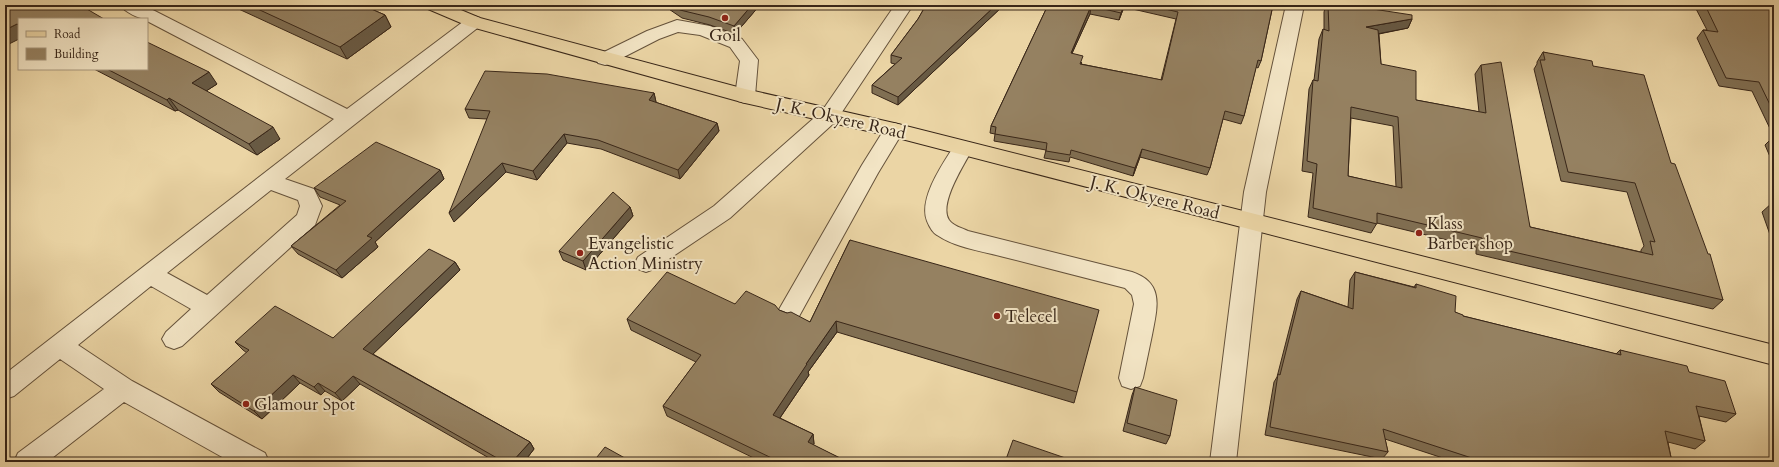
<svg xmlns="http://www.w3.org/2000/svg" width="1779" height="467" viewBox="0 0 1779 467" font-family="Cardo,serif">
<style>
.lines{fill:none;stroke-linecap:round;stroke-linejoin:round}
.minor-casing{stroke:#65523b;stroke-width:2}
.major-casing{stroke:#382618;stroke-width:2}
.minor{fill:#f2e4c4;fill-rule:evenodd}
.major{fill:#ebd5a5;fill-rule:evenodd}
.wall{fill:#806f53;stroke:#382618;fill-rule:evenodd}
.shaded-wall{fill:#685a44;stroke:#382618}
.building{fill:#958161;stroke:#382618;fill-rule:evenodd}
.poi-dot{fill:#8f2418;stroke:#f2e4c4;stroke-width:1.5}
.labels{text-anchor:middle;stroke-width:4;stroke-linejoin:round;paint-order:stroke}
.poi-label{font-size:17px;fill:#382618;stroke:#f2e4c4;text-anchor:start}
.street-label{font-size:17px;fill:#382618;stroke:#f2e4c4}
</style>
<rect width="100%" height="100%" fill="#ebd5a5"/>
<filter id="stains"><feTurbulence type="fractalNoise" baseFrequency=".005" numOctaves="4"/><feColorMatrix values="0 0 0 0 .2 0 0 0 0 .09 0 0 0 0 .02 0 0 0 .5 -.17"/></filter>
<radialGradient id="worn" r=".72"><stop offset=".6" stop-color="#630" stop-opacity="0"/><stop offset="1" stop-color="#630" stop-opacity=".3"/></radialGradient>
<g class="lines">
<defs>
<path id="minor" d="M120,5H143L347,109L468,18L474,16L480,18L483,22L480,26L285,179L314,189L322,206L315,225L182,346L174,349L166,346L162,339L166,332L191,309L151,286L78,345L132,381L265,453L269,462H231L124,402L47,462H14L18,453L104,389L60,359L14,396L5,399V374L334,119L147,21V19C139,19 125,12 120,5ZM271,190L298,200L300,206L297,215L207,295L167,273Z
M895,5H913L836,121L730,218L654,269L646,272L638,269L635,263L638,257L714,206L822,111Z
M1286,5H1304L1266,192L1236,462H1210L1244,192Z
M677,20L710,26L742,39L758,60L755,96L752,101L745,103L738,101L735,96L740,61L730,47L700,35L678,32L659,39L612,63L605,65L598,63L596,59L598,55L647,31Z
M894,123L901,125L904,130L878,173L797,320L789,323L781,320L777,313L781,306L862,165L887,125Z
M963,141L970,143L973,148C965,163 938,204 949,220C953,226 962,228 968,231L1132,272C1165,283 1157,308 1152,335C1149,349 1146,364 1143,378L1140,386L1131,389L1122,386L1119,378L1134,304L1132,295L1125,288C1085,278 1044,267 1004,257C982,251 956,248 937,235C933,233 929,226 927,221C918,198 944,162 956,143Z"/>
<path id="major" d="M425,5H449L480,18L745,89L894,123L1774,345V365L894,137L745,103L468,26L428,9Z"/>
</defs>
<!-- minor casing -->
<use href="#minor" class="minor-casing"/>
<!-- major casing -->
<use href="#major" class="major-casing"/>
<!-- minor -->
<use href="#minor" class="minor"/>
<!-- major -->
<use href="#major" class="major"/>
</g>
<!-- wall -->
<path class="wall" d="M230,5H362L385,15L391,27L347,59Z
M663,5H760L735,34L710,25L682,18Z
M926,5H1004L898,105L872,93V85L895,64L891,63V55L918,19Z
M1048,5H1273L1261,61L1258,68L1256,67L1244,116L1241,124L1223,119L1210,168L1207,175L1140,157L1133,176L1070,157L1069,162L1044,158L1046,150L994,141L995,134L990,133L991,126ZM1124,7L1176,19L1161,80L1081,64L1082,63L1072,53L1090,14L1119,20Z
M1326,5H1347L1412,19L1408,28L1379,34L1381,64L1416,100L1479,112L1475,74L1481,65L1530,227L1641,252V250L1644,246L1627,192L1561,181L1534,69L1537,64V62L1543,52L1593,66L1671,163L1723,300L1713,309L1476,254V247L1377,223L1371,233L1308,217L1313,173L1302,171L1309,89L1313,80H1314L1319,39L1323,29L1324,30V12ZM1351,118L1393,126L1396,187L1348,176Z
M1694,5H1774V166L1765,145L1773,137H1774L1752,91L1719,86L1697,38L1703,30H1707Z
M94,69H147L217,84L206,91L280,139L257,155L178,110L175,111Z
M654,93L656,102H655L717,123L719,131L680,179L601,149L567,143L537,180L506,172L454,222L487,119L469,118L465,109Z
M440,170L444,179L375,242L378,247L342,278L298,254L291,246L340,205L320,197L314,188Z
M1772,203H1774V246L1762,212Z
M630,207L633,216L586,270L563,260L559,251Z
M850,240L1077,392L1074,403L837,332L808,372L809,375L780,418L813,434L814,444L813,445L848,462H762L667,416L663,406L696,362L631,330L627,319L735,304L779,310L810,322Z
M455,262L460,270L373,354L530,442L534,449L524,462H496L360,384L342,401L325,391L321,395L300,383L262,419L219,392L211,384L247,353L243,350L235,342L333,338Z
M1355,272L1414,287L1416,284L1455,312L1463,316L1616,354L1620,350L1689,372L1736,414L1726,422L1699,416L1705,441L1695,449L1668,442L1672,462H1455L1385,439L1388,452L1382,459L1265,435L1274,382L1277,377L1297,299L1301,291L1348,307L1350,280Z
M1135,387L1170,436L1166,444L1123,431L1132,395Z"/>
<!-- shaded-wall -->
<path class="shaded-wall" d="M752,5H760L735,34L734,26Z
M996,5H1004L898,105V97Z
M1124,5V7L1119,20L1121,13Z
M1091,6L1090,14L1069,60L1071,53Z
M385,15L391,27L347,59L340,47Z
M1412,19L1408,28L1361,37L1366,27Z
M17,24L19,26V39L5,46V30Z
M209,72L217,84L200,95L192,83Z
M654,93L656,102L651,109L649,100Z
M169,98L178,110L175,111L167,100Z
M717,123L719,131L680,179L678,170Z
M273,127L280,139L257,155L249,144Z
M564,134L567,143L537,180L533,171Z
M1142,149L1140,157L1133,176L1135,168Z
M502,163L506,172L454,222L449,213Z
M440,170L444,179L375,242L378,247L342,278L336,270L367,236Z
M630,207L633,216L586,270L583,261Z
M455,262L460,270L370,357L363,349Z
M836,321L837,332L808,372L809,375L775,425L773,415L806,364Z
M293,375L300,383L262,419L254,411Z
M353,376L360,384L342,401L335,393Z
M318,383L325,391L321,395L314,387Z
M813,434L814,444L809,452L808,442Z
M530,442L534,449L524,462H512Z"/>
<!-- building -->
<path class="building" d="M5,5H80L104,19H19V25L17,24L5,30Z
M249,5H362L385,15L340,47Z
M673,5H752L734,26L709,17L680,10Z
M926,5H996L898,97L872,85L902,58L891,55L918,19Z
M1048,5H1124L1121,13L1091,6L1071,53L1083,56L1080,64L1162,80L1178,12L1148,5H1273L1261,61L1258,60L1244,116L1225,111L1210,168L1142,149L1135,168L1071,150L1070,155L1046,151L1047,143L995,134L996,127L991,126Z
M1328,5H1347L1412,15V19L1366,27L1378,30L1381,64L1416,71V100L1486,113L1481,65L1501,62L1530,227L1653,255L1650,241L1655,242L1635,183L1568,172L1540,60H1545L1543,52L1592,61L1593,66L1644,75L1671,163L1675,164L1708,254H1710L1723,300L1483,245L1482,238L1377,213V224L1313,208L1317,164L1307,161L1313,80L1318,81L1323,29L1329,31ZM1351,107L1398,117L1402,188L1348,176Z
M1705,5H1774V113L1759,82L1726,78L1703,30L1718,32Z
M147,42L209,72L192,83L273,127L249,144L169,98L167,100L107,69H147Z
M485,71L547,74L654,93L649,100L717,123L678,170L598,140L564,134L533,171L502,163L449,213L490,111L465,109Z
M376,142L440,170L367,236L372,238L336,270L291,246L346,201L314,188Z
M613,192L630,207L583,261L559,251Z
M1772,203H1774V209Z
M850,240L1099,310L1077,392L836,321L806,364H807L773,415L813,434L808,442L848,462H780L663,406L701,355L627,319L667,272L735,304L746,291L775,305L779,310L787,313L791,312L810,322Z
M429,249L455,262L363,349L530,442L512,462H504L353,376L335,393L318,383L314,387L293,375L254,411L211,384L249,350L235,342L275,306L333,338Z
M1355,272L1416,288V284L1456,296L1455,312L1463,315V316L1621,355L1620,350L1687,366L1689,372L1725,381L1736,414L1696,406L1705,441L1665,431L1672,462H1484L1383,429L1388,452L1270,427L1278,374L1280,375L1301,291L1353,309Z
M1135,387L1177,400L1170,436L1127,423Z
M1013,440L1077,462H1005Z
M605,447L632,462H593Z"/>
<!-- markers -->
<g class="poi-dot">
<circle cx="725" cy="18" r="4"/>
<circle cx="1419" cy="233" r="4"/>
<circle cx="580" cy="253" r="4"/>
<circle cx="997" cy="316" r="4"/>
<circle cx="246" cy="404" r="4"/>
</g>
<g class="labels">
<!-- poi labels -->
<g class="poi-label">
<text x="725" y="41" text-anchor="middle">Goil</text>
<text x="1427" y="229">Klass<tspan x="1427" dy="20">Barber shop</tspan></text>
<text x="588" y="249">Evangelistic<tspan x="588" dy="20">Action Ministry</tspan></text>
<text x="1005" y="322">Telecel</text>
<text x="254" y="410">Glamour Spot</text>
</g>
<!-- street labels -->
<g class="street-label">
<text transform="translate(841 118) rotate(13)" y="6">J. K. Okyere Road</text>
<text transform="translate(1155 197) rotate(14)" y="6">J. K. Okyere Road</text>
</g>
</g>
<!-- margin -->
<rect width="1779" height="467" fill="none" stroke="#ebd5a5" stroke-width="20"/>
<rect x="6" y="6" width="1767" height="455" fill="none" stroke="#382618" stroke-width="2"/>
<rect x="10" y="10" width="1759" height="447" fill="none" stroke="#382618"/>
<!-- legend -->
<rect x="18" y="18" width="130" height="52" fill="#f2e4c4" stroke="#a8987f"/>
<rect x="26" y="31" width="20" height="6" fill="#ebd5a5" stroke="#a8987f"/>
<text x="54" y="38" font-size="12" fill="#382618">Road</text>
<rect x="26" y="48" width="20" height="12" fill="#958161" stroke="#a8987f"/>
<text x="54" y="58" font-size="12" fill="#382618">Building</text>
<rect width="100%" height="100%" filter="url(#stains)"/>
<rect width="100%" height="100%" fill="url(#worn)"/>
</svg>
